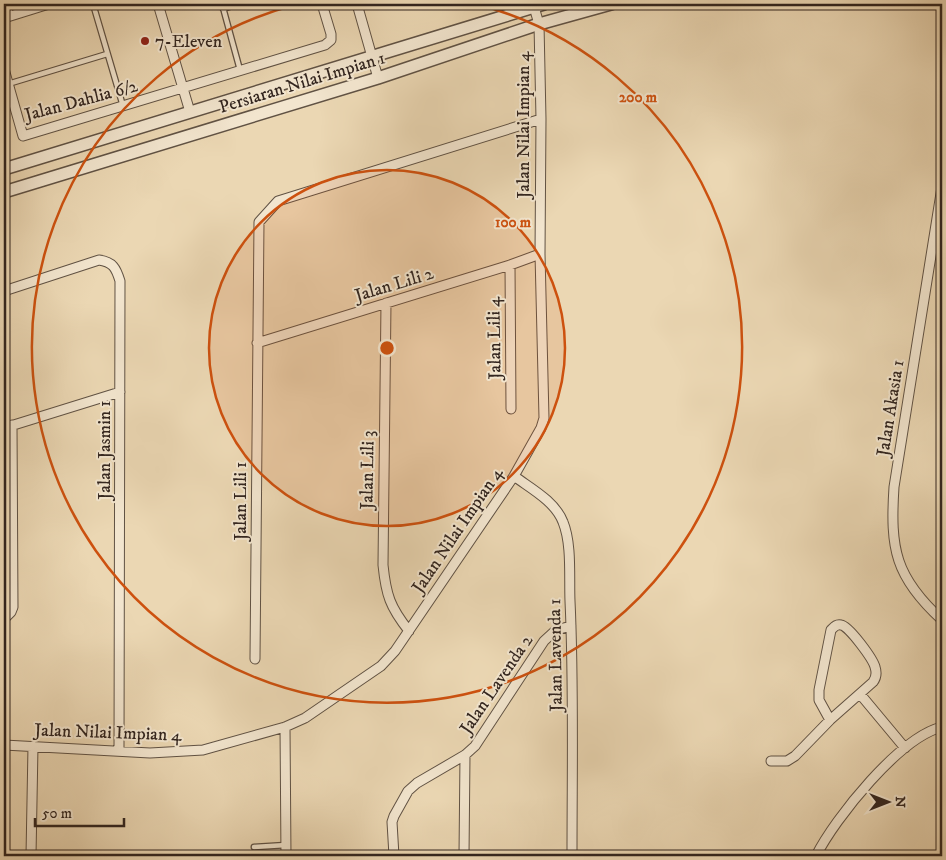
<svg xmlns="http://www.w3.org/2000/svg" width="946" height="860" viewBox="0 0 946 860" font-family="'IM FELL DW Pica',serif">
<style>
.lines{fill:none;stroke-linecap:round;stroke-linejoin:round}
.service-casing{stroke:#605244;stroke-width:7}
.minor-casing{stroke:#605244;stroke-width:11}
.tertiary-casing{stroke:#605244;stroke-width:14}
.service{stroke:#f2e5ce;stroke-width:4.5}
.minor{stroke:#f2e5ce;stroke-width:9}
.tertiary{stroke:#f2e5ce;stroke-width:11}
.ring{fill:none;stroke:#cd510f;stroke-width:2.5}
.poi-dot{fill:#8f2418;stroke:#f2e5ce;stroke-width:2}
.labels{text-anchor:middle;stroke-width:4;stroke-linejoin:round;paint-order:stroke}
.poi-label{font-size:18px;fill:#32251f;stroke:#f2e5ce;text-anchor:start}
.street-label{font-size:18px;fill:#32251f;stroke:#f2e5ce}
.centre{fill:#cd510f;stroke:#f2e5ce;stroke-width:2.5}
.ring-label{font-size:15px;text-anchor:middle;font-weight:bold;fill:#cd510f;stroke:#f2e5ce;stroke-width:4;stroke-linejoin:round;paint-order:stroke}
</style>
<rect width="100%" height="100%" fill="#ebd7b3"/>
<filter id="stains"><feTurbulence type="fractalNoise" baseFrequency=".004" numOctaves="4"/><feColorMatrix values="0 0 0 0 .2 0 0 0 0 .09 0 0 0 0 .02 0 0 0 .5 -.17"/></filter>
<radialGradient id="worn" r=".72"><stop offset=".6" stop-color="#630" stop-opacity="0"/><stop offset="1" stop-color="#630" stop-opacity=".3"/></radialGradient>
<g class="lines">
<defs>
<path id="service" d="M93,4L123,106
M222,4L240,70
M223,9L239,4
M8,84L107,54
M254,847L286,845"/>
<path id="minor" d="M5,4L9,16
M158,4L190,112
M357,4L378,78
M4,18L49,4
M4,69L23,136L325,45L331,40V34L322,4
M942,187L894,487C890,549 895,577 942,620
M510,265L511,409
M4,291L99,260C113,262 116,268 120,281L119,751
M386,303L383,565C386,595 390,607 409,631
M257,343L510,265L540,254
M4,428L120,392
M514,476C530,488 555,501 563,522C572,544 569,577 570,601C574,686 572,771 572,856
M4,619L11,612L13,607L12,425
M255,659L259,222L278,201L541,119
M860,694L905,748
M285,727L286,856
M4,745L150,753L203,750L285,727L305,718L381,666L395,651L514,476L541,428L544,418L540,254L541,119L539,24L534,7
M771,761H787L795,756L830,720L873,682C876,678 877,673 875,667C873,659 849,626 841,625C836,624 834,627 831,630L819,690V700L830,720
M31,856L33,746
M394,856L392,822L394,816L408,791L417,783L465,755L475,746L544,641L556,630L571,626
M464,856L465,755
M816,856C835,818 900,737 942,727"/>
<path id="tertiary" d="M4,169L544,4
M4,192L378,78L539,24L611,4"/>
</defs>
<!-- service casing -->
<use href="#service" class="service-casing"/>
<!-- minor casing -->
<use href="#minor" class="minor-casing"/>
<!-- tertiary casing -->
<use href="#tertiary" class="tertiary-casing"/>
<!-- service -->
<use href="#service" class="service"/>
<!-- minor -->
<use href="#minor" class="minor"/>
<!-- tertiary -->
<use href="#tertiary" class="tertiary"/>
</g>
<!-- distance rings -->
<circle cx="387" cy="348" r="178" fill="#cd510f" fill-opacity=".12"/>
<g class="ring">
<circle cx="387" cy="348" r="178"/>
<path d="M476 4A355 355 0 1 1 298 4"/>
</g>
<!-- markers -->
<circle class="poi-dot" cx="145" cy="41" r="5"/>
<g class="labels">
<!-- poi labels -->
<g class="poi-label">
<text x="155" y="47">7-Eleven</text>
</g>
<!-- street labels -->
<g class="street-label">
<text transform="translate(302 82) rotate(-17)" y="6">Persiaran Nilai Impian 1</text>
<text transform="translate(81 100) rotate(-15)" y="6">Jalan Dahlia 6/2</text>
<text transform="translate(523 125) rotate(-90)" y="6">Jalan Nilai Impian 4</text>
<text transform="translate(394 284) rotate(-17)" y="6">Jalan Lili 2</text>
<text transform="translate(494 338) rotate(-91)" y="6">Jalan Lili 4</text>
<text transform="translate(890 408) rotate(-81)" y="6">Jalan Akasia 1</text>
<text transform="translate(104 450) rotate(-90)" y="6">Jalan Jasmin 1</text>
<text transform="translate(367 470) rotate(-89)" y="6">Jalan Lili 3</text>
<text transform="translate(240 501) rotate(-90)" y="6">Jalan Lili 1</text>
<text transform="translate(457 530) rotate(-56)" y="6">Jalan Nilai Impian 4</text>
<text transform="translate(555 655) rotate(-91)" y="6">Jalan Lavenda 1</text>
<text transform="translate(496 684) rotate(-56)" y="6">Jalan Lavenda 2</text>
<text transform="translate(108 732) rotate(2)" y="6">Jalan Nilai Impian 4</text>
</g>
</g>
<circle cx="387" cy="348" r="8" class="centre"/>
<g class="ring-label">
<text x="638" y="102">200 m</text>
<text x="513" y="227">100 m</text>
</g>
<!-- margin -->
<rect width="946" height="860" fill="none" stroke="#ebd7b3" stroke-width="20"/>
<rect x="5" y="5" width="936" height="850" fill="none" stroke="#32251f" stroke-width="2.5"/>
<rect x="10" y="10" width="926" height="840" fill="none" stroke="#32251f"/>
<!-- north arrow -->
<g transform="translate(888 802) rotate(90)" stroke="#f2e5ce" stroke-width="4" paint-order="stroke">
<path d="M0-4L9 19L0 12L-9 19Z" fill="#32251f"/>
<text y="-8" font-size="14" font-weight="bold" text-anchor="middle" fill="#32251f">N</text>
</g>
<!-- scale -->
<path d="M35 818v8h89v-8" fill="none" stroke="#32251f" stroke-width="2.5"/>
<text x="42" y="818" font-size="15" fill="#32251f" stroke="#f2e5ce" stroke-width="4" paint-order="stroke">50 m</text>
<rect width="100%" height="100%" filter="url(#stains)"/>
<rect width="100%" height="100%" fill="url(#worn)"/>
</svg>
